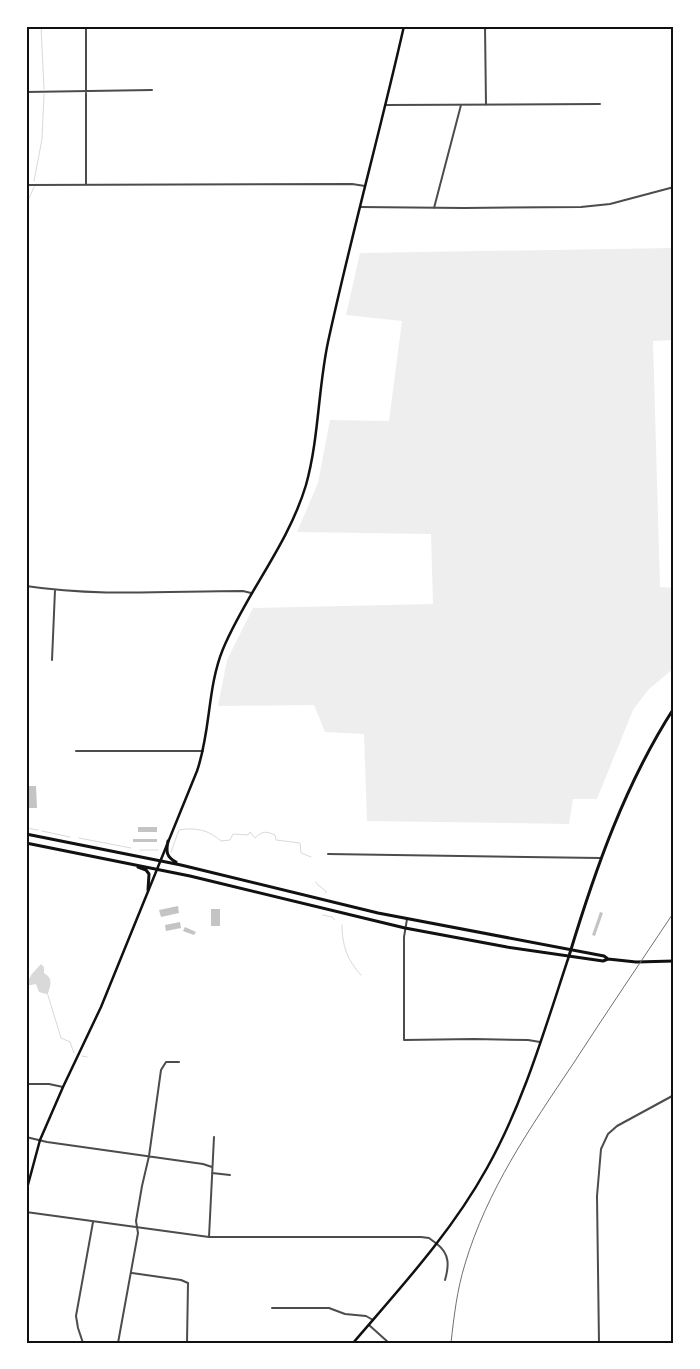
<svg xmlns="http://www.w3.org/2000/svg" width="700" height="1369" viewBox="0 0 700 1369" font-family="'Space Grotesk',sans-serif">
<style>
.green{fill:#eee}
.water{fill:#d9d9d9}
.lines{fill:none;stroke-linecap:round;stroke-linejoin:round}
.stream{stroke:#d9d9d9;stroke-width:1}
.building{fill:#c4c4c4}
.minor{stroke:#4c4c4c;stroke-width:2}
.tertiary{stroke:#4c4c4c;stroke-width:2}
.secondary{stroke:#111;stroke-width:2.5}
.primary{stroke:#111;stroke-width:2.5}
.trunk{stroke:#111;stroke-width:3}
.rail{stroke:#707070;stroke-width:1}
.neatline{fill:none;stroke:#111;stroke-width:2}
</style>
<rect width="100%" height="100%" fill="#fff"/>
<!-- green -->
<path class="green" d="M674,248V340L653,341L660,587L674,588V668L648,690L633,710L597,799H573L569,824L367,821L364,734L325,732L314,705L218,706L227,660L253,608L433,604L431,534L297,532L318,483L330,420L389,421L402,321L346,315L360,253Z"/>
<!-- water -->
<path class="water" d="M41,964L44,967V973C53,978 51,985 48,993L46,994L39,992L36,984L26,986L31,975Z"/>
<g class="lines">
<!-- stream -->
<path class="stream" d="M41,26L44,89
M34,181L42,139L44,94
M26,205L34,187
M26,828L38,830
M42,831L70,837
M79,838L131,848
M140,850H158
M171,852L179,830C195,827 209,830 221,841L230,840L233,834L248,835L250,832L255,838C262,831 266,831 275,835L276,840L300,843L301,853L311,857
M316,882L318,885L326,891V893
M323,915L332,917L335,920
M342,925C342,945 347,960 361,975
M26,967L28,969
M47,992L61,1038L70,1042L74,1053
M82,1056L87,1057"/>
</g>
<!-- building -->
<path class="building" d="M26,786H36L37,808H26Z
M138,827H157V832H138Z
M133,839H157V842H133Z
M178,906L179,913L161,917L159,910Z
M211,909H220V926H211Z
M600,912L603,913L595,936L592,935Z
M180,922L181,928L166,931L165,925Z
M185,927L196,932L194,935L183,931Z"/>
<g class="lines">
<!-- minor -->
<path class="minor" d="M485,26L486,105
M26,92L152,90
M386,105L600,104
M26,185L352,184L365,186
M86,185V26
M360,207L464,208L581,207L610,204L674,187
M434,208L461,105
M26,586C98,597 171,591 243,591L251,593
M52,660L55,590
M76,751H203
M328,854L600,858
M407,919L404,937V1040L474,1039L528,1040L540,1042
M26,1084H49L63,1087
M26,1137L47,1142L203,1164L212,1167
M212,1173L230,1175
M209,1237L214,1137
M437,1244C450,1254 449,1266 445,1280
M132,1273L181,1280L188,1283L187,1343
M272,1308H329L345,1314L366,1316L373,1320
M83,1343L78,1328L76,1316L93,1222
M118,1343L138,1233L136,1221L142,1186L149,1156L161,1070L166,1062H179
M599,1343L597,1196L601,1149L608,1134L617,1126L674,1095"/>
<!-- tertiary -->
<path class="tertiary" d="M26,1212L209,1237H421L429,1238L437,1244
M369,1325L389,1343"/>
<!-- secondary -->
<path class="secondary" d="M26,1192L40,1140L63,1087L101,1007L197,771C211,731 207,688 223,649C247,592 288,545 306,485C319,438 318,389 328,342C351,236 380,132 404,26"/>
<!-- primary -->
<path class="primary" d="M353,1343C401,1287 451,1233 487,1168C524,1102 545,1028 569,956"/>
<!-- trunk -->
<path class="trunk" d="M26,834L181,865L378,913L604,956L608,959
M168,841C166,851 166,857 176,862
M26,843L190,876L405,928L507,947L603,961L608,959L636,962L674,961
M138,867L146,870L149,874L148,890
M569,956C595,870 625,784 674,708"/>
<!-- rail -->
<path class="rail" d="M451,1343C454,1316 457,1290 465,1264C487,1190 530,1128 573,1064C606,1013 640,963 674,912"/>
</g>
<!-- border -->
<rect width="700" height="1369" fill="none" stroke="#ffffff" stroke-width="55"/>
<rect x="28" y="28" width="644" height="1314" class="neatline"/>
</svg>
